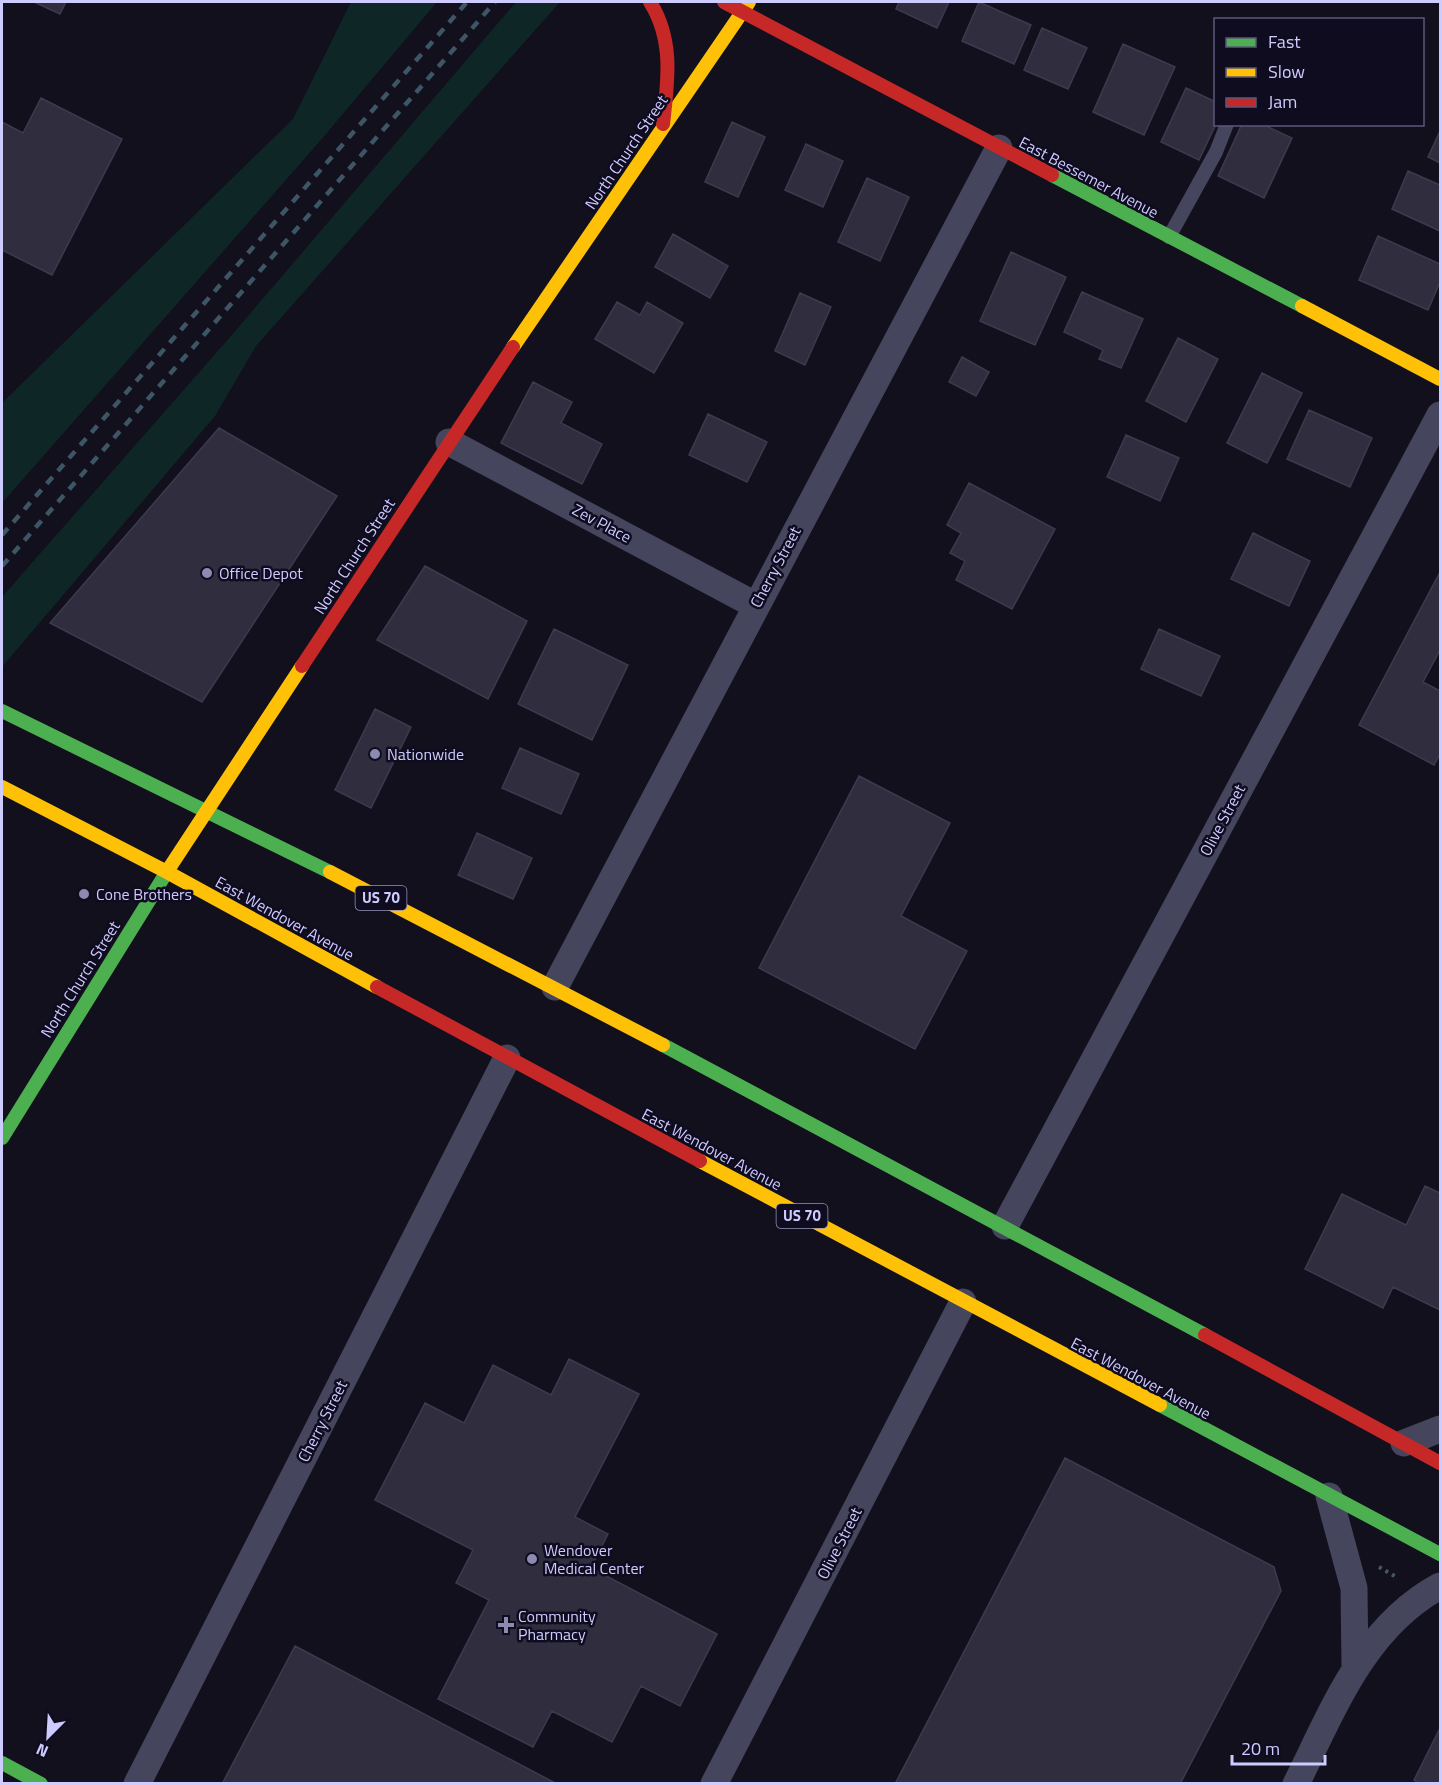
<svg xmlns="http://www.w3.org/2000/svg" width="1442" height="1785" viewBox="0 0 1442 1785" font-family="'Titillium Web',sans-serif">
<style>
.green{fill:#0f2626}
.building{fill:#302e3e;stroke:#3d3a50;stroke-width:1.5}
.lines{fill:none;stroke-linecap:round;stroke-linejoin:round}
.path{stroke:#475763;stroke-width:4;stroke-dasharray:3 4.5;stroke-linecap:butt}
.lane{stroke:#45455d;stroke-width:14}
.street{stroke:#45455d;stroke-width:27}
.fast{stroke:#4caf50;stroke-width:14}
.slow{stroke:#ffc107;stroke-width:14}
.jam{stroke:#c62828;stroke-width:14}
.rail{stroke:#3d5565;stroke-width:4.5;stroke-dasharray:9 8;stroke-linecap:butt}
.poi-dot{fill:#8c8ab0;stroke:#0f0c20;stroke-width:2}
.labels{text-anchor:middle;stroke-width:5;stroke-linejoin:round;paint-order:stroke}
.shield{fill:#0f0c20;stroke:#9592bc;stroke-width:1.5}
.shield-label{font-size:15px;font-weight:bold;fill:#cecbff}
.street-label{font-size:16px;fill:#cecbff;stroke:#0f0c20}
.poi-label{font-size:16px;fill:#cecbff;stroke:#0f0c20;text-anchor:start}
</style>
<rect width="100%" height="100%" fill="#12101c"/>
<!-- green -->
<path class="green" d="M351,2H437L320,141L2,503V403L293,119Z
M516,2H560L256,346L215,416L2,667V597L231,336Z"/>
<!-- building -->
<path class="building" d="M34,2H66L60,14Z
M899,2H949L937,28L896,9Z
M979,2L1031,25L1014,64L962,41Z
M1042,28L1087,48L1068,89L1024,70Z
M1123,44L1175,67L1144,135L1093,112Z
M1186,88L1216,102V124L1199,160L1161,142Z
M41,98L122,139L52,275L2,250V122L23,133Z
M732,122L765,137L738,197L705,182Z
M1242,124H1262L1292,138L1264,198L1218,176Z
M1440,131V163L1428,157Z
M806,144L843,161L823,207L785,190Z
M1408,171L1440,185V231L1392,209Z
M867,178L909,197L880,261L838,242Z
M673,234L728,266L710,298L655,267Z
M1378,236L1440,264V282L1428,310L1359,280Z
M1011,252L1066,277L1035,345L980,321Z
M1082,292L1143,319L1121,368L1099,359L1103,350L1064,332Z
M800,293L831,307L805,365L775,351Z
M617,302L640,315L647,302L683,323L654,373L595,339Z
M1178,338L1218,359L1186,422L1146,401Z
M962,357L989,372L976,396L949,382Z
M1262,373L1302,393L1267,463L1227,443Z
M533,382L572,402L561,423L602,444L582,484L501,443Z
M1309,410L1372,438L1350,487L1287,459Z
M708,414L767,442L747,482L689,455Z
M219,428L337,496L202,702L50,623Z
M1126,435L1179,458L1160,501L1107,477Z
M969,483L1055,529L1012,609L956,580L965,561L950,553L961,533L947,525Z
M1253,533L1310,561L1289,606L1231,579Z
M425,566L527,621L488,699L377,640Z
M1440,572V650L1423,682L1440,691V754L1434,765L1359,725Z
M554,629L628,665L592,740L518,704Z
M1159,629L1220,656L1201,696L1141,669Z
M375,709L411,727L371,808L335,790Z
M520,748L579,774L561,814L502,788Z
M859,776L950,823L901,916L967,951L915,1049L759,968Z
M477,833L532,858L513,899L458,875Z
M1425,1186L1440,1193V1310L1393,1287L1383,1308L1305,1269L1342,1194L1406,1225Z
M569,1359L639,1394L575,1517L608,1534L591,1568L717,1634L680,1706L641,1686L612,1742L552,1711L533,1747L438,1699L489,1600L456,1583L473,1550L375,1500L425,1403L464,1423L493,1365L551,1395Z
M1065,1458L1274,1567L1281,1591L1180,1784H895Z
M295,1646L557,1784H222Z
M1440,1728V1784H1420L1414,1780Z"/>
<g class="lines">
<!-- path -->
<path class="path" d="M1379,1567L1398,1578"/>
<!-- lane -->
<path class="lane" d="M1169,237L1216,152L1227,124"/>
<!-- street -->
<path class="street" d="M449,442L755,605
M555,987L999,148
M1005,1226L1440,415
M1404,1443L1440,1429
M1329,1496L1354,1588L1355,1667
M137,1784L507,1058
M714,1784L963,1302
M1296,1784C1333,1710 1364,1627 1440,1586"/>
<!-- fast -->
<path class="fast" d="M1052,175L1302,306
M2,711L330,872
M663,1045L1205,1335
M2,1138L168,870
M1160,1405L1440,1554
M2,1763L41,1784"/>
<!-- slow -->
<path class="slow" d="M1302,306L1440,379
M513,347L749,2
M2,787L167,872L377,987
M168,870L302,666
M330,872L663,1045
M700,1161L1160,1405"/>
<!-- jam -->
<path class="jam" d="M650,2C674,40 668,81 663,124
M724,2L1052,175
M302,666L513,347
M377,987L700,1161
M1205,1335L1440,1463"/>
<!-- rail -->
<path class="rail" d="M2,535L467,2
M2,566L495,2"/>
</g>
<!-- markers -->
<g class="poi-dot">
<circle cx="207" cy="573" r="6"/>
<circle cx="375" cy="754" r="6"/>
<circle cx="84" cy="894" r="6"/>
<circle cx="532" cy="1559" r="6"/>
<path d="M503 1616h6v6h6v6h-6v6h-6v-6h-6v-6h6z"/>
</g>
<g class="labels">
<!-- shield labels -->
<g class="shield">
<rect x="355.5" y="886" width="51" height="24" rx="4.5"/>
<rect x="776.5" y="1204" width="51" height="24" rx="4.5"/>
</g>
<g class="shield-label">
<text x="381" y="903">US 70</text>
<text x="802" y="1221">US 70</text>
</g>
<!-- street labels -->
<g class="street-label">
<text transform="translate(626 152) rotate(-56)" y="6">North Church Street</text>
<text transform="translate(1089 177) rotate(28)" y="6">East Bessemer Avenue</text>
<text transform="translate(602 523) rotate(28)" y="6">Zev Place</text>
<text transform="translate(354 556) rotate(-57)" y="6">North Church Street</text>
<text transform="translate(775 567) rotate(-62)" y="6">Cherry Street</text>
<text transform="translate(1222 820) rotate(-62)" y="6">Olive Street</text>
<text transform="translate(285 918) rotate(29)" y="6">East Wendover Avenue</text>
<text transform="translate(80 979) rotate(-58)" y="6">North Church Street</text>
<text transform="translate(712 1149) rotate(28)" y="6">East Wendover Avenue</text>
<text transform="translate(1141 1378) rotate(28)" y="6">East Wendover Avenue</text>
<text transform="translate(322 1421) rotate(-63)" y="6">Cherry Street</text>
<text transform="translate(839 1543) rotate(-63)" y="6">Olive Street</text>
</g>
<!-- poi labels -->
<g class="poi-label">
<text x="219" y="579">Office Depot</text>
<text x="387" y="760">Nationwide</text>
<text x="96" y="900">Cone Brothers</text>
<text x="544" y="1556">Wendover<tspan x="544" dy="18">Medical Center</tspan></text>
<text x="518" y="1622">Community<tspan x="518" dy="18">Pharmacy</tspan></text>
</g>
</g>
<!-- border -->
<rect width="1442" height="1785" fill="none" stroke="#cecbff" stroke-width="6"/>
<!-- legend -->
<rect x="1214" y="18" width="210" height="108" fill="#0f0c20" stroke="#5b5879" stroke-width="1.5"/>
<rect x="1226" y="38" width="30" height="9" fill="#4caf50" stroke="#5b5879" stroke-width="1.5"/>
<text x="1268" y="48" font-size="18" fill="#cecbff">Fast</text>
<rect x="1226" y="68" width="30" height="9" fill="#ffc107" stroke="#5b5879" stroke-width="1.5"/>
<text x="1268" y="78" font-size="18" fill="#cecbff">Slow</text>
<rect x="1226" y="98" width="30" height="9" fill="#c62828" stroke="#5b5879" stroke-width="1.5"/>
<text x="1268" y="108" font-size="18" fill="#cecbff">Jam</text>
<!-- north arrow -->
<g transform="translate(48 1737) rotate(204)" stroke="#0f0c20" stroke-width="4.5" paint-order="stroke">
<path d="M0-4.5L10 22L0 15L-10 22Z" fill="#cecbff"/>
<text y="-9" font-size="16" font-weight="bold" text-anchor="middle" fill="#cecbff">N</text>
</g>
<!-- scale -->
<path d="M1232 1755v9h93v-9" fill="none" stroke="#cecbff" stroke-width="3"/>
<text x="1241" y="1755" font-size="18" fill="#cecbff" stroke="#0f0c20" stroke-width="4.5" paint-order="stroke">20 m</text>
</svg>
